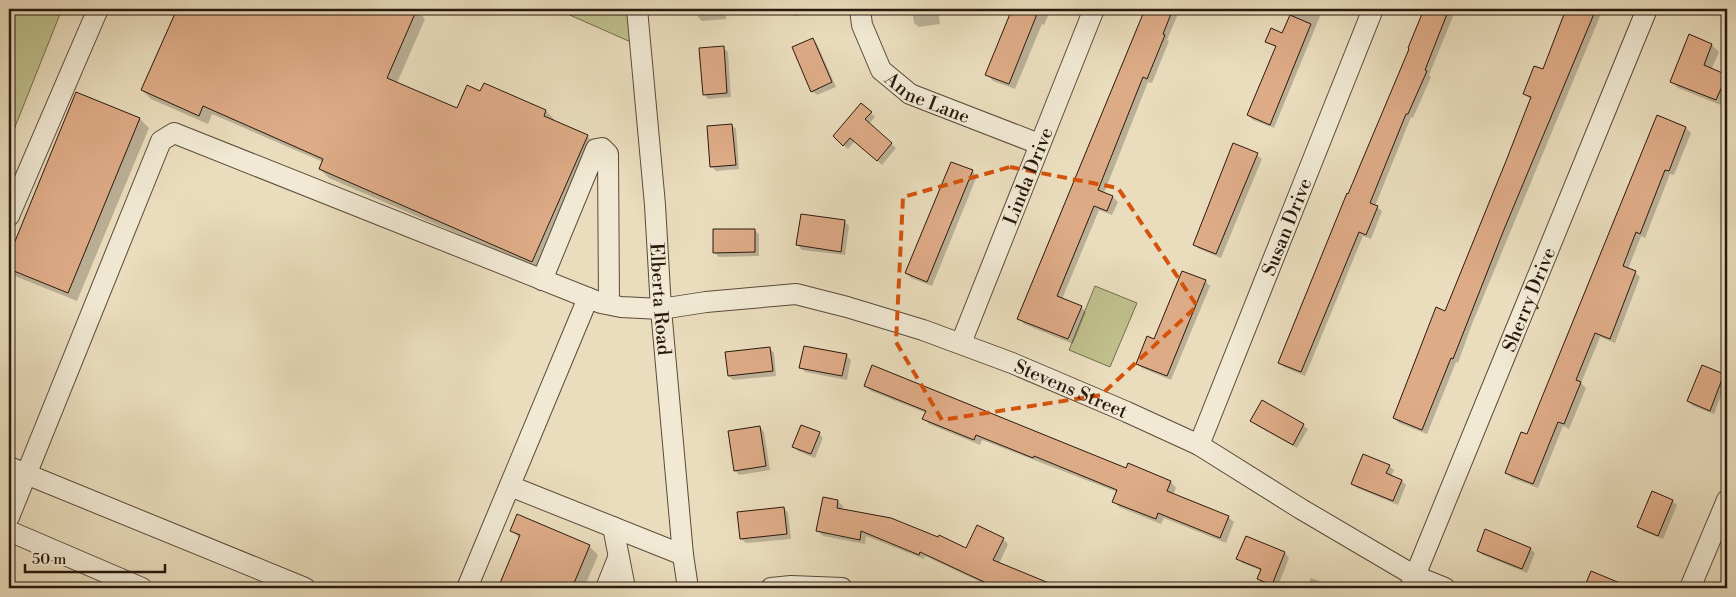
<svg xmlns="http://www.w3.org/2000/svg" width="1736" height="597" viewBox="0 0 1736 597" font-family="'Libre Bodoni',serif">
<style>
.green{fill:#bfbf8c;stroke:#746c4d}
.shadow{fill:#0003}
.building{fill:#deab87;stroke:#29190e}
.lines{fill:none;stroke-linecap:round;stroke-linejoin:round}
.minor-casing{stroke:#594a3a;stroke-width:22}
.minor{stroke:#f1e9d4;stroke-width:20}
.marked{fill:none;stroke:#d5530c;stroke-width:4;stroke-dasharray:10 6;stroke-linejoin:round}
.labels{text-anchor:middle;stroke-width:4;stroke-linejoin:round;paint-order:stroke}
.street-label{font-size:19px;fill:#29190e;stroke:#f1e9d4}
</style>
<rect width="100%" height="100%" fill="#eaddbd"/>
<filter id="stains"><feTurbulence type="fractalNoise" baseFrequency=".004" numOctaves="4"/><feColorMatrix values="0 0 0 0 .2 0 0 0 0 .09 0 0 0 0 .02 0 0 0 .5 -.17"/></filter>
<radialGradient id="worn" r=".72"><stop offset=".6" stop-color="#630" stop-opacity="0"/><stop offset="1" stop-color="#630" stop-opacity=".3"/></radialGradient>
<!-- green -->
<path class="green" d="M9,9H62L9,142Z
M556,9H638L640,46Z
M1095,286L1137,303L1110,367L1069,350Z"/>
<!-- shadow -->
<path class="shadow" d="M178,9H413L416,10L425,19L397,83L457,110L481,93L484,84L546,111L555,120L554,122L587,136L596,145L541,270L329,178L320,169L323,162L212,114L208,124L151,99L142,90Z
M697,9H725L726,19L702,21L698,17Z
M789,9H814L815,14L794,16L789,11Z
M912,9H938L940,24L919,27L914,23Z
M1006,9H1051L1044,25L1042,24L1015,89L993,81L987,74L1012,12Z
M1146,9H1180L1167,40L1169,41L1152,83L1148,82L1104,193L1113,197L1118,202L1112,215L1099,210L1062,299L1081,307L1086,312L1073,344L1024,324L1019,318Z
M1293,9H1323L1274,128L1253,120L1248,115L1277,48L1267,42L1283,34Z
M1425,9H1456L1429,75L1431,77L1413,118L1411,117L1375,206L1382,211L1371,239L1363,236L1305,376L1284,367L1280,363L1410,49L1409,48Z
M1568,9H1603L1472,324L1458,363L1456,362L1427,434L1399,423L1394,418L1446,312L1532,100L1524,94L1544,71Z
M1690,36L1712,45L1719,52L1711,70L1727,77V97L1723,106L1678,88L1671,81Z
M813,39L817,44L836,87L817,95L812,91Z
M723,48L728,52L731,97L708,99L704,94Z
M77,93L140,119L149,128L77,301L15,276L9,270V259Z
M871,113L875,117L869,124L896,148L882,165L855,141L848,149L834,136Z
M1658,117L1686,128L1691,133L1674,175L1670,174L1645,238L1641,236L1628,269L1635,272L1640,277L1615,343L1600,337L1581,383L1586,388L1569,429L1563,426L1538,488L1512,478L1507,473L1527,436Z
M731,125L736,129L739,169L716,171L712,167Z
M1234,145L1257,155L1262,159L1221,258L1199,249L1194,244Z
M952,163L972,171L977,176L932,286L911,278L906,273Z
M845,222L849,226L845,255L802,250L798,245Z
M754,230L759,234V256L719,257L714,252Z
M1205,281L1210,286L1171,380L1142,368L1137,363Z
M769,348L774,353L776,376L733,380L729,376Z
M846,355L851,360L847,380L805,372L801,367Z
M1702,366L1724,375L1727,379L1714,414L1693,406L1688,401Z
M865,386L1126,470L1171,482L1176,488L1173,495L1228,517L1234,522L1226,543L1164,518L1161,524L1119,507L1114,501L1117,492L982,440L980,445L929,424L924,418L926,413L871,391Z
M1252,421L1303,425L1308,429L1297,448L1257,426Z
M760,427L764,432L770,470L739,475L735,470Z
M819,433L823,438L815,458L798,451L794,446Z
M1389,466L1394,470L1391,476L1402,481L1406,485L1398,505L1357,488L1352,484Z
M838,501L843,506L842,510L967,549L1003,539L1008,544L999,564L1062,588H993L925,556L924,559L866,536L865,544L823,536L818,531Z
M1672,501L1677,505L1663,539L1643,531L1639,527Z
M784,508L788,513L791,539L746,543L741,539Z
M512,531L589,546L598,555L584,588H499L520,539Z
M1246,538L1285,553L1289,558L1277,588L1263,583L1259,579L1262,571L1242,563L1238,558Z
M1530,549L1535,553L1527,573L1483,555L1478,551Z
M1311,578L1337,588H1306Z
M1089,584L1099,588H1087Z"/>
<!-- building -->
<path class="building" d="M177,9H417L387,78L457,108L467,85L480,91L484,83L546,110L544,116L588,135L532,262L319,169L323,159L203,106L199,116L141,90Z
M1012,9H1039L1009,84L985,75Z
M1145,9H1173L1163,34L1165,35L1147,79L1143,77L1098,190L1113,196L1107,211L1094,206L1057,296L1082,306L1068,339L1017,319Z
M1424,9H1449L1425,70L1427,71L1408,114H1406L1370,203L1378,206L1366,235L1359,232L1301,372L1278,363L1347,193L1348,194L1409,49L1408,48Z
M1566,9H1596L1503,232L1453,359L1451,358L1422,430L1393,418L1436,307L1445,311L1506,161L1531,97L1523,94L1534,66L1543,69Z
M1290,15L1311,24L1270,125L1247,115L1276,46L1265,42L1271,28L1282,33Z
M1689,34L1712,44L1704,65L1727,75L1716,100L1670,82Z
M813,38L832,82L811,92L792,47Z
M724,46L727,93L703,95L699,48Z
M76,92L140,118L68,293L9,269V256Z
M861,103L872,112L865,119L892,143L877,161L850,138L843,146L833,136Z
M1657,115L1686,127L1669,171L1665,170L1640,234L1636,232L1623,266L1636,271L1610,339L1595,333L1576,380L1581,382L1564,424L1558,422L1533,484L1505,473L1521,432L1527,434Z
M732,124L736,165L710,167L707,126Z
M1233,143L1258,153L1216,254L1193,245Z
M951,162L973,170L927,282L905,273Z
M801,214L845,220L841,252L796,245Z
M713,229H755V252L713,253Z
M1182,271L1206,280L1167,376L1136,364L1147,336L1154,339Z
M804,346L847,354L842,376L799,368Z
M770,347L773,371L728,376L725,352Z
M872,365L1126,468L1128,463L1171,481L1167,491L1229,516L1220,538L1158,513L1156,519L1112,502L1117,490L1034,456L1033,458L976,435L974,440L922,419L926,411L864,386Z
M1702,365L1724,374L1710,411L1687,401Z
M1262,400L1304,424L1293,445L1250,421Z
M801,425L820,432L811,454L792,447Z
M760,426L766,466L734,471L728,431Z
M1363,454L1390,465L1386,473L1402,480L1393,501L1351,484Z
M1652,491L1673,500L1658,536L1637,527Z
M823,497L838,500L837,508L891,518L938,537L939,535L966,548L977,525L1004,538L993,560L1061,588H997L920,552L919,555L861,531L860,540L816,531Z
M784,507L787,534L740,539L737,512Z
M517,514L590,545L572,588H498L520,535L510,531Z
M1485,529L1531,548L1522,569L1477,551Z
M1246,536L1285,552L1272,585L1257,579L1261,569L1236,559Z
M1591,571L1632,588H1584Z"/>
<g class="lines">
<defs>
<g id="minor">
<path id="s1" d="M637,9L655,205L661,309L683,555L688,588"/>
<path id="s2" d="M860,9L862,25L881,70L910,94L1039,144"/>
<path d="M9,216L98,9"/>
<path d="M542,280L596,149L602,148L608,154L609,304"/>
<path id="s3" d="M961,343L1094,9"/>
<path id="s4" d="M1199,445L1373,9"/>
<path d="M9,467L305,588"/>
<path d="M510,486L683,555"/>
<path id="s5" d="M9,517L161,141L174,133L601,303L621,307L661,309L706,302L796,294L847,307L923,330L1012,363L1127,412L1199,445L1301,509L1415,576L1445,588"/>
<path d="M613,527L625,588"/>
<path d="M9,531L142,588"/>
<path d="M467,588L588,298"/>
<path d="M606,588L618,558"/>
<path d="M771,588L791,586L842,588"/>
<path id="s6" d="M1410,588L1647,9"/>
<path d="M1690,588L1727,500"/>
</g>
</defs>
<!-- minor casing -->
<use href="#minor" class="minor-casing"/>
<!-- minor -->
<use href="#minor" class="minor"/>
</g>
<!-- marked area -->
<path class="marked" d="M1010,167L1118,188L1197,306L1101,395L942,420L896,342L903,197Z"/>
<g class="labels">
<!-- street labels -->
<g class="street-label">
<text dy="7" stroke="none"><textPath href="#s2" startOffset="120">Anne Lane</textPath></text>
<text dy="7" stroke="none"><textPath href="#s3" startOffset="180">Linda Drive</textPath></text>
<text dy="7" stroke="none"><textPath href="#s4" startOffset="235">Susan Drive</textPath></text>
<text dy="7" stroke="none"><textPath href="#s1" startOffset="291">Elberta Road</textPath></text>
<text dy="7" stroke="none"><textPath href="#s6" startOffset="312">Sherry Drive</textPath></text>
<text dy="7" stroke="none"><textPath href="#s5" startOffset="1368">Stevens Street</textPath></text>
</g>
</g>
<!-- margin -->
<rect width="1736" height="597" fill="none" stroke="#eaddbd" stroke-width="30"/>
<rect x="10" y="10" width="1716" height="577" fill="none" stroke="#29190e" stroke-width="2.5"/>
<rect x="15" y="15" width="1706" height="567" fill="none" stroke="#29190e"/>
<!-- scale -->
<path d="M25 564v8h140v-8" fill="none" stroke="#29190e" stroke-width="2.5"/>
<text x="32" y="564" font-size="15" fill="#29190e" stroke="#f1e9d4" stroke-width="4" paint-order="stroke">50 m</text>
<rect width="100%" height="100%" filter="url(#stains)"/>
<rect width="100%" height="100%" fill="url(#worn)"/>
</svg>
